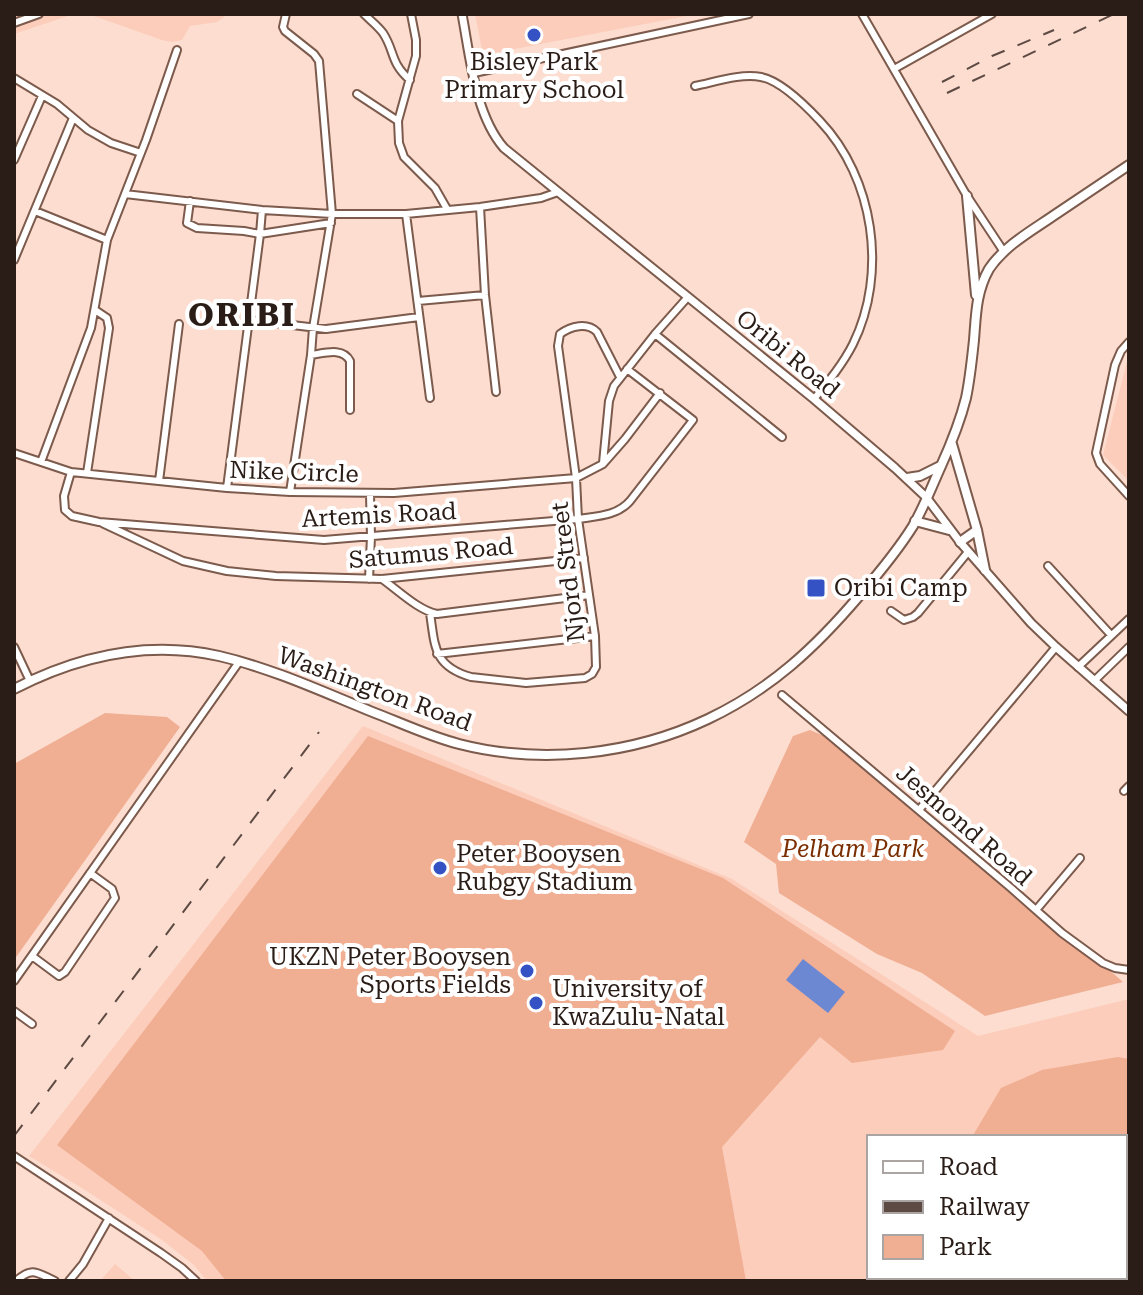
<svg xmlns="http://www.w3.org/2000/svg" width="1143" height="1295" viewBox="0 0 1143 1295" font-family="'Roboto Serif',serif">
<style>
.built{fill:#fccdba;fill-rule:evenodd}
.green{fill:#f0ae93}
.water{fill:#6c88d3}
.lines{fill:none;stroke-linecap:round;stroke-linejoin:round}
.minor-casing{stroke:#7c5a4c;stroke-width:10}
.tertiary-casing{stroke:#7c5a4c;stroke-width:11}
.secondary-casing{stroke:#7c5a4c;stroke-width:12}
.minor{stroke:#fff;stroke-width:6}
.tertiary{stroke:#fff;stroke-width:7}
.secondary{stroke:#fff;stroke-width:8}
.rail{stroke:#5d4a43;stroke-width:2;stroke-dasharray:14 14;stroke-linecap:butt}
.poi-dot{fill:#3452c3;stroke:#fff;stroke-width:3}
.labels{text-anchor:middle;stroke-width:8;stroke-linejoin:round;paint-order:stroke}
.poi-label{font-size:24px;fill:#2a1c16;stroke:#fff;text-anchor:start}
.street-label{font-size:24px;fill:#2a1c16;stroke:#fff}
.park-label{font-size:24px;font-style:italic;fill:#7b2e01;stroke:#fff}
.district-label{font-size:32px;font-weight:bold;letter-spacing:2px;fill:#2a1c16;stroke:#fff}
</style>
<rect width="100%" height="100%" fill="#fcddd0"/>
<!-- built -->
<path class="built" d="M14,14H74L14,34Z
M88,14H228L217,22L190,26L182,40L172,42L162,40Z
M475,14H697L483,55Z
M1129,354V481L1103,455Z
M363,726L732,879L978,1036L1129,999V1281H207L194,1265L162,1240L85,1190L29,1156ZM869,1137H1125V1277H869Z
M115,1264L135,1281H100Z"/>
<!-- green -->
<path class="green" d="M105,713L167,717L180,727L14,960V764Z
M810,730L852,748L977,854L1123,982L985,1016L922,973L877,954L779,893L776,864L744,842L793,736Z
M368,736L723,878L955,1031L943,1050L852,1063L820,1037L722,1147L746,1281H226L202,1251L57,1145Z
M1118,1057L1129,1059V1281H967V1277H1125V1137H972L1001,1088L1042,1070Z"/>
<!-- water -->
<path class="water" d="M803,959L845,992L828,1013L786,980Z"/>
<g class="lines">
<defs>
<path id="minor" d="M286,14L283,27L285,31L314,54L319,61L332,214L313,328L311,355L290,492
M364,14C370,20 378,26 383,33C395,51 390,63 410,80
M862,14L967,196L1004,252
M14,23L39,14
M894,69L992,14
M474,73L749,14
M14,78L57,104L88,130L111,143L141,153
M695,86C715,82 741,73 761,77C781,81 806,106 820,121C874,178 888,273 853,344C843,364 828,382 814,399
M357,94L398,121L399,143L404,157L435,188L447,209
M398,121L416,56V40L411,14
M14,160L42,96
M125,194L262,210L332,214H406L480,207L541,198L558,192
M190,201L187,223L197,228L244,231L260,234L331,223
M480,207L485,295L496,392
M35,211L107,240
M406,214L430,398
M14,260L73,118
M418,301L485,295
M249,320L326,329L419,317
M655,334L782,437
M1129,342L1121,351L1115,365L1096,453L1100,464L1129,496
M311,355C325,353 343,347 350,361V410
M14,453L71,472L227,488L290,492L394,493L576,478L603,464L625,439L660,393
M41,462L91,328L107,240L146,140L177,50
M603,463L609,401L614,386L655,334L687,298
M71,472L64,496L65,510L72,516L99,522L324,540L578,519C597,516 617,516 630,501L693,420L627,369
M87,473L109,328L107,318L95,310
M159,481L179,324
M227,488L260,234L262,210
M102,523L183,561L227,571L276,576L382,579L584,558
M1048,566L1111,635
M369,579L371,537L370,494
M382,579C399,591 418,610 437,614L589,595
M891,611L904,620L913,617L918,613L968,552
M430,613C435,646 433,666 471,677L526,683L585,678L592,674L596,667L595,636L578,519L576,478L558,346L560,334C571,326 587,322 597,332L620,377
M14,647L30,681
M437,654L595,636
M1078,667L1129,619
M1094,681L1129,647
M782,695L1011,888L1062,933L1103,963L1115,968L1129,970
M1124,791L1129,786
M919,810L1056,647
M1036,910L1080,858
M32,956L59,976L65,972L115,898L112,889L90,873
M14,981L239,662
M14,1011L32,1024
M14,1156L161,1253L182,1268L196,1281
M16,1281C33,1266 37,1273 55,1281
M69,1281L83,1264L109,1218"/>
<path id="tertiary" d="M462,14C470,56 475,115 504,148L814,399L895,468L926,497L960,542L1031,623L1056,647L1129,711"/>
<path id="secondary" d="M967,196L976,295
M952,444L977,530L985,570
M907,478L920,476L940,466
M915,521L949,530
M960,542L977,530
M14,689C78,656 147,640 219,656C271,668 321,691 370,711C399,722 428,736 459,744C541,765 632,755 708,719C771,689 815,648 860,595C879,573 898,550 913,526C924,507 932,486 941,466C951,444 960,422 966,398C970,379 972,359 974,340C976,315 976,292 989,269C1005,245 1033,230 1056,214C1080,198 1105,181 1129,165"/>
</defs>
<!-- minor casing -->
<use href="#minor" class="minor-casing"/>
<!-- tertiary casing -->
<use href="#tertiary" class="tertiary-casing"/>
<!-- secondary casing -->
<use href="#secondary" class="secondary-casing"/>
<!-- minor -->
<use href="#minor" class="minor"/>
<!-- tertiary -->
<use href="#tertiary" class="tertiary"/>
<!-- secondary -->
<use href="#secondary" class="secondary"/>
<!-- rail -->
<path class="rail" d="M942,82L992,56L1054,30
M947,93L1114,14
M14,1136L319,732"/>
</g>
<!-- markers -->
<g class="poi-dot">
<circle cx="534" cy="35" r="8"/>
<rect x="806" y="578" width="20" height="20" rx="4"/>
<circle cx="440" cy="868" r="8"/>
<circle cx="527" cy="971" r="8"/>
<circle cx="536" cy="1003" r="8"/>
</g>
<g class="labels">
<!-- poi labels -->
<g class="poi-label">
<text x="534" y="70" text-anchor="middle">Bisley Park<tspan x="534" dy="28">Primary School</tspan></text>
<text x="834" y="596">Oribi Camp</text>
<text x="456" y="862">Peter Booysen<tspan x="456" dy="28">Rubgy Stadium</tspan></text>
<text x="511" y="965" text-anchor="end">UKZN Peter Booysen<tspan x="511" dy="28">Sports Fields</tspan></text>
<text x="552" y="997">University of<tspan x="552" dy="28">KwaZulu-Natal</tspan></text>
</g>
<!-- street labels -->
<g class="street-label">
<text transform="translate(788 354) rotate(39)" y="8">Oribi Road</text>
<text transform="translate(294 472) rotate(2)" y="8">Nike Circle</text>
<text transform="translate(379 515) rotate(-3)" y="8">Artemis Road</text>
<text transform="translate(431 553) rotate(-5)" y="8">Satumus Road</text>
<text transform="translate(568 572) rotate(-97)" y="8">Njord Street</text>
<text transform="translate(375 689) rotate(20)" y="8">Washington Road</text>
<text transform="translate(964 825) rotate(41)" y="8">Jesmond Road</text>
</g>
<!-- park labels -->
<g class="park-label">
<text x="853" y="857">Pelham Park</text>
</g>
<!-- district labels -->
<g class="district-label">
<text x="242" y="326">ORIBI</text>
</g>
</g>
<!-- border -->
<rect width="1143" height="1295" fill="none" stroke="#2a1c16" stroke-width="32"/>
<!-- legend -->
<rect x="867" y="1135" width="260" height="144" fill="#ffffff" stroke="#aaa4a2" stroke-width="2"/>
<rect x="883" y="1161" width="40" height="12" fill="#ffffff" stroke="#aaa4a2" stroke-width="2"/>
<text x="939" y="1175" font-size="24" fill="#2a1c16">Road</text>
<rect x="883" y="1201" width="40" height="12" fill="#5d4a43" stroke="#aaa4a2" stroke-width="2"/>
<text x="939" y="1215" font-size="24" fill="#2a1c16">Railway</text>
<rect x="883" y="1235" width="40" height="24" fill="#f0ae93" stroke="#aaa4a2" stroke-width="2"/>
<text x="939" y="1255" font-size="24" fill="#2a1c16">Park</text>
</svg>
